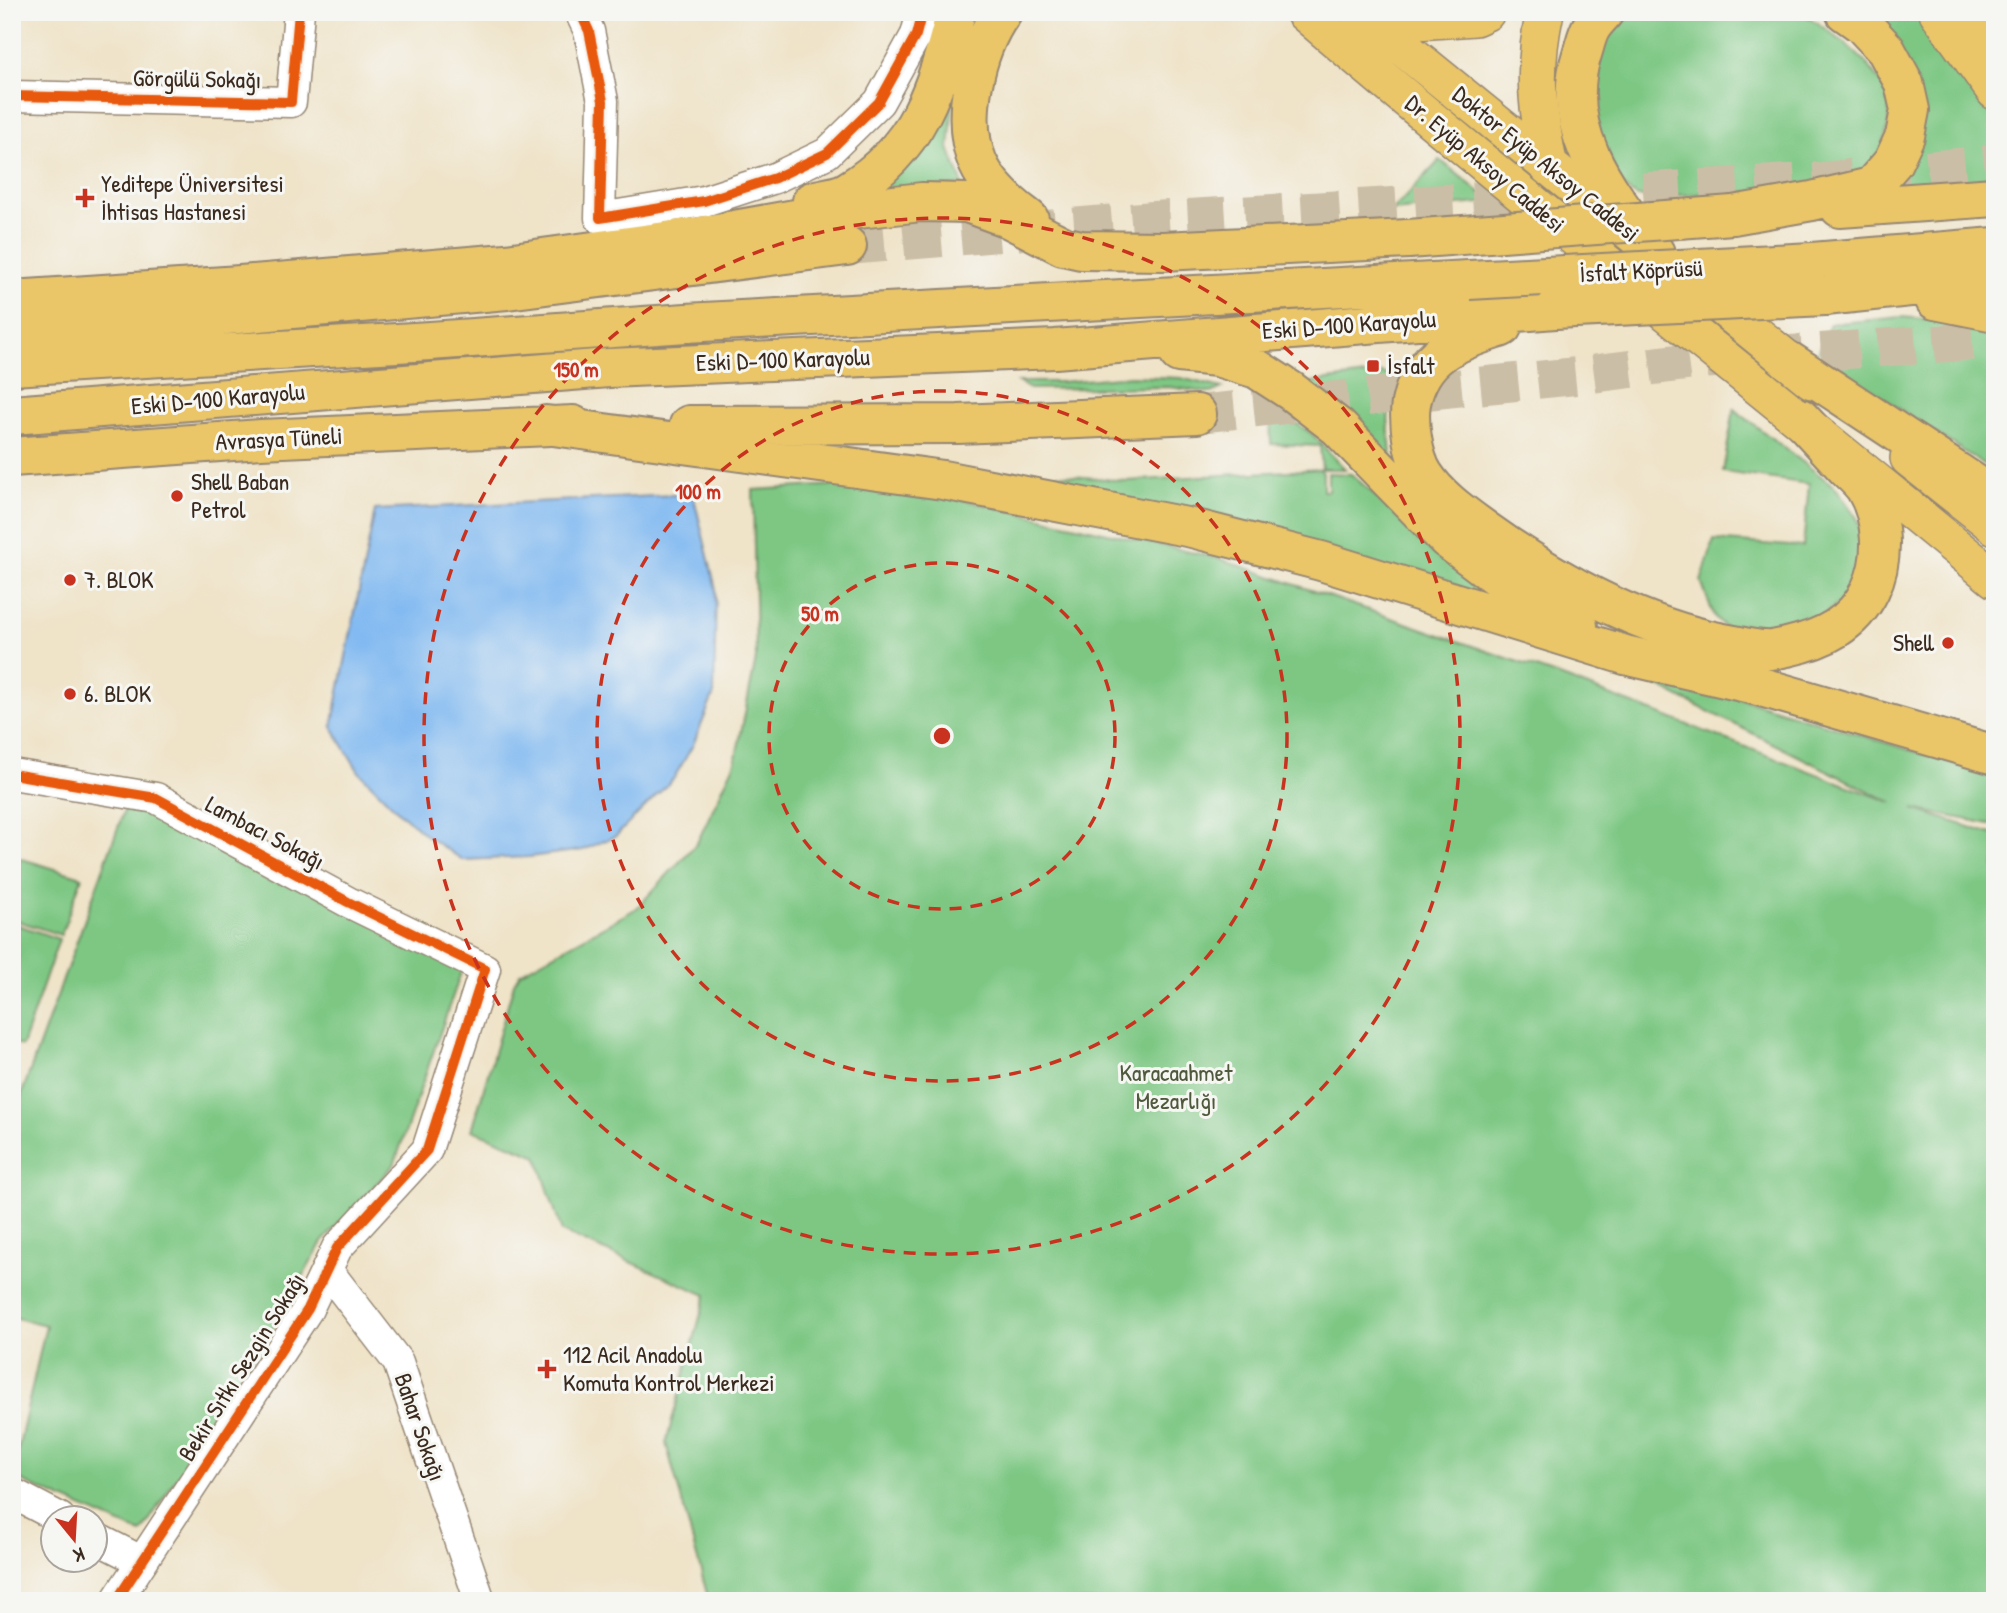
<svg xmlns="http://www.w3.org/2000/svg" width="2007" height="1613" viewBox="0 0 2007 1613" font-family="'Patrick Hand',sans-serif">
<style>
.green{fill:#7dc783;stroke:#5c7850;stroke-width:2}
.water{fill:#81b9f1;stroke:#5e7288;stroke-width:2}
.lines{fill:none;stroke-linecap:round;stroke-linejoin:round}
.highway-tunnel{stroke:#cbbea6;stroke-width:38;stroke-dasharray:38 19;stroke-linecap:butt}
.minor-casing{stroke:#958673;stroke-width:33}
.major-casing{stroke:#958673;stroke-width:40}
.highway-casing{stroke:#958673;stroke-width:42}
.minor{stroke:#fff;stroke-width:30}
.major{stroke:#eac669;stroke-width:37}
.highway{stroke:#eac669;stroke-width:38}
.highway-bridge-casing{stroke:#958673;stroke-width:42;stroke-linecap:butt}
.highway-bridge{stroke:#eac669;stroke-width:38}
.cycleway-casing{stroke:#f6f6f2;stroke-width:15}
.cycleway{stroke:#e8590c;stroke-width:10}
.ring{fill:none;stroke:#c8321e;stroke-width:3.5;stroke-dasharray:12 9}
.poi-dot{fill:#c8321e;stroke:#f6f6f2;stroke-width:2.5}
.labels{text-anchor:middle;stroke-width:6;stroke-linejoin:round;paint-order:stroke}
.street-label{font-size:24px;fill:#3b2a1e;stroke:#f6f6f2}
.poi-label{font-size:24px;fill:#3b2a1e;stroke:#f6f6f2;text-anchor:start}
.park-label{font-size:24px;fill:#4f593c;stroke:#f6f6f2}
.centre{fill:#c8321e;stroke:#f6f6f2;stroke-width:3.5}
.ring-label{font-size:21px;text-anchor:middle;font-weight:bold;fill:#c8321e;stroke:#f6f6f2;stroke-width:6;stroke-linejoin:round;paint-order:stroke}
</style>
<rect width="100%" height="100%" fill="#f6f6f2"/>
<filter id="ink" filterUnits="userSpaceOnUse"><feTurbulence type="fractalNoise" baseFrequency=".0143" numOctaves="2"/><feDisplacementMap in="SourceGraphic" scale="14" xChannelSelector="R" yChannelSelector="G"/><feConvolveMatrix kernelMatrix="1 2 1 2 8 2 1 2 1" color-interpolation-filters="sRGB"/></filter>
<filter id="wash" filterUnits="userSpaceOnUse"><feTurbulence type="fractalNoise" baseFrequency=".00686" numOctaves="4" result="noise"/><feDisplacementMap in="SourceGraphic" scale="28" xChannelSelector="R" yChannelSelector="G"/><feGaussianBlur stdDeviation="1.57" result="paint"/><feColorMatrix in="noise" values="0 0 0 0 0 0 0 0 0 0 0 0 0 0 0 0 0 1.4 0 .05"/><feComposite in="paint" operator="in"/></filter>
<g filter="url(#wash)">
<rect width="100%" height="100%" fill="#efe3c8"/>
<!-- green -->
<path class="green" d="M968,12H984L956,73L949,148L963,185L873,192Z
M1633,12H1801C1830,31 1875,62 1887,95C1892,109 1887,136 1881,149C1876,160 1865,170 1857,179L1781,191L1636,197L1620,184L1589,110L1603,41Z
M1859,12H1923L1995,109V174L1944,192L1881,203L1911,155Z
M1440,160L1492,202L1392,211Z
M1902,317L1969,323L1995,329V472L1854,379L1819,351L1830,324Z
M1381,373L1392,376L1395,380C1383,411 1390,446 1395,478L1310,384L1313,382Z
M1131,376L1181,378L1222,388L1211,393L1169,387L1030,389L1018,382H1060Z
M1270,405L1312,434L1345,469H1322L1320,446L1271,444Z
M1734,409L1835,487L1857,518L1862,536L1864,566L1853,592L1796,636L1727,630L1714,616L1701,582L1714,540L1803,547L1809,484L1723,472Z
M1320,469L1323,473V491H1328V473L1351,474L1493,599L982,476L1042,473L1126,481Z
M885,482L1221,559L1562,677L1893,803L1637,676L1645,669L1995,776V825L1913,809L1995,835V1601H709L666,1443L706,1295L562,1232L537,1156L472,1130L514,983L520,973L637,908L697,843L735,762L756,659L753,490Z
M125,808L165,818L463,967L394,1165L322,1242L284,1311L141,1533L12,1477L46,1325L12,1317V1121Z
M12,856L82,877L61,935L12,919Z
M12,923L59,939L22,1046L12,1043Z"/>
<!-- water -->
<path class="water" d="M693,494L716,589L714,694L693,745L674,778L616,836L583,850L529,857L463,860L428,837L399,812L359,772L332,727L375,510Z"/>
</g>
<g filter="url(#ink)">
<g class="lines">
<!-- highway-tunnel -->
<path class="highway-tunnel" d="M847,246L1153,220L1823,181L1995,163
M1197,414L1576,376L1701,360L1995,340"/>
<defs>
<path id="minor" d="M580,12L589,31L603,101L600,218L704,201L775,178L827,153L879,102L916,35L922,12
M12,96L291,102L299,12
M12,774L156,798L348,902L485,969L427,1150L337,1248L308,1309L116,1601
M326,1273L334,1279L398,1362L480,1601
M12,1493L60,1518
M94,1537L141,1561"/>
<path id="major" d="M1304,12C1530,206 1765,389 1995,579
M1359,12L1635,236
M1545,12C1532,70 1537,109 1549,167
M1938,12L1995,91
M1971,12L1995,45
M1373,24L1475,17L1486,12
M1699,288L1812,380
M1909,458L1995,526"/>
<path id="highway" d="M1002,12C975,50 959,119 978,163C988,186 1010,205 1029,219
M1604,12C1587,30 1589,31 1582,54C1557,131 1611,195 1655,253
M812,201C823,198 838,197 848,191C920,148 936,88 956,12
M1840,208L1995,197
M1733,215L1812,201L1871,187L1893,162L1905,136L1910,110L1904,83L1886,50L1862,24L1845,12
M1812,262L1995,247
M1825,296L1995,278
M12,300L240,285L506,263L695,237L840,211L922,202L967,203L1008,218L1063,246L1081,250L1163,251L1408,239
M1935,300L1995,312
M1502,327C1458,342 1422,351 1411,403C1408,422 1413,458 1424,475C1439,498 1464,515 1486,531C1560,584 1644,630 1734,645C1745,647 1755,650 1766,650C1772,651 1780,648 1787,647C1823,639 1853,625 1870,590C1885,559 1883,518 1865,488C1860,481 1853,475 1847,469C1831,452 1816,435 1800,418
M12,334L507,290L847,246
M1179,353L1217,357L1257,369L1291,391L1338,427L1447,539L1496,576L1578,626
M1789,361L1995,497
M12,366L430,341L686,323L1469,280
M12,415L609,368L1055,349L1555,309
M546,425L943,480L1192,528L1321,561L1625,655L1751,684L1995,755
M689,425L958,424L1197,414
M12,457L261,439L573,425"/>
</defs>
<!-- minor casing -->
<use href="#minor" class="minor-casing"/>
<!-- major casing -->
<use href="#major" class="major-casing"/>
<!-- highway casing -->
<use href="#highway" class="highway-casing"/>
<!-- minor -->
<use href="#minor" class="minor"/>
<!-- major -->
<use href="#major" class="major"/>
<!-- highway -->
<use href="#highway" class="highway"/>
<defs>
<path id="highway-bridge" d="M1408,239L1733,215
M1469,280L1812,262
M1555,309L1825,296"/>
</defs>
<!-- highway-bridge casing -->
<use href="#highway-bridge" class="highway-bridge-casing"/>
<!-- highway-bridge -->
<use href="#highway-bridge" class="highway-bridge"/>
<defs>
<path id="cycleway" d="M580,12L589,31L603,101L600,218L704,201L775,178L827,153L879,102L916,35L922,12
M12,96L291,102L299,12
M12,774L156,798L348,902L485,969L427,1150L337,1248L308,1309L116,1601"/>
</defs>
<!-- cycleway casing -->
<use href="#cycleway" class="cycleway-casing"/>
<!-- cycleway -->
<use href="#cycleway" class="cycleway"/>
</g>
</g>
<!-- distance rings -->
<g class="ring">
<circle cx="942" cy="736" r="173"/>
<circle cx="942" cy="736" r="345"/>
<circle cx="942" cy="736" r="518"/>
</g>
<!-- markers -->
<g class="poi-dot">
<path d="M81.5 187.5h7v7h7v7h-7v7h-7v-7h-7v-7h7z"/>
<rect x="1366" y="359" width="14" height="14" rx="3.5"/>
<circle cx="177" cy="496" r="7"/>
<circle cx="70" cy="580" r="7"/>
<circle cx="1948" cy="643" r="7"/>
<circle cx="70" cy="694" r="7"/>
<path d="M543.5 1358.5h7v7h7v7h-7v7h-7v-7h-7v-7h7z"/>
</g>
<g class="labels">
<!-- street labels -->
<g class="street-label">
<text transform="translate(197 79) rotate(1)" y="8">Görgülü Sokağı</text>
<text transform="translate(1485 164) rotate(40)" y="8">Dr. Eyüp Aksoy Caddesi</text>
<text transform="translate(1546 164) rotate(39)" y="8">Doktor Eyüp Aksoy Caddesi</text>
<text transform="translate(1641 271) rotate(-3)" y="8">İsfalt Köprüsü</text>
<text transform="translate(1349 325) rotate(-4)" y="8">Eski D-100 Karayolu</text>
<text transform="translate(783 360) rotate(-2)" y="8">Eski D-100 Karayolu</text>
<text transform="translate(218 399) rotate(-5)" y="8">Eski D-100 Karayolu</text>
<text transform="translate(279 439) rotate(-3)" y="8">Avrasya Tüneli</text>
<text transform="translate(265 833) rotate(28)" y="8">Lambacı Sokağı</text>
<text transform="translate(242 1367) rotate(-58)" y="8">Bekir Sıtkı Sezgin Sokağı</text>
<text transform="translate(420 1427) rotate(71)" y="8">Bahar Sokağı</text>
</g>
<!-- poi labels -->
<g class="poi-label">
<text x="101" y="192">Yeditepe Üniversitesi<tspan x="101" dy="28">İhtisas Hastanesi</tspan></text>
<text x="1387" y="374">İsfalt</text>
<text x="191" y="490">Shell Baban<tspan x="191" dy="28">Petrol</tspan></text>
<text x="84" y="588">7. BLOK</text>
<text x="1934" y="651" text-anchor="end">Shell</text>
<text x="84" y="702">6. BLOK</text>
<text x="563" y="1363">112 Acil Anadolu<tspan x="563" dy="28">Komuta Kontrol Merkezi</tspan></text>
</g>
<!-- park labels -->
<g class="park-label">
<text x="1176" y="1081">Karacaahmet<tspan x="1176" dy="28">Mezarlığı</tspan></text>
</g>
</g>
<circle cx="942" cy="736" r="10" class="centre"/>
<g class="ring-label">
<text x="576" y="377">150 m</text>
<text x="698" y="499">100 m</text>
<text x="820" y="621">50 m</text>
</g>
<!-- margin -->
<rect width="2007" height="1613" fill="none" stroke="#f6f6f2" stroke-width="42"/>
<!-- north arrow -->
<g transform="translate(74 1539) rotate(162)"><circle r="33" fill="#f6f6f2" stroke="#aba49d" stroke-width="2"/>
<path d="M0-5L12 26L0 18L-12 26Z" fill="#c8321e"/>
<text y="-10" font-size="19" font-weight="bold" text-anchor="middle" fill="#3b2a1e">K</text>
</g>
</svg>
